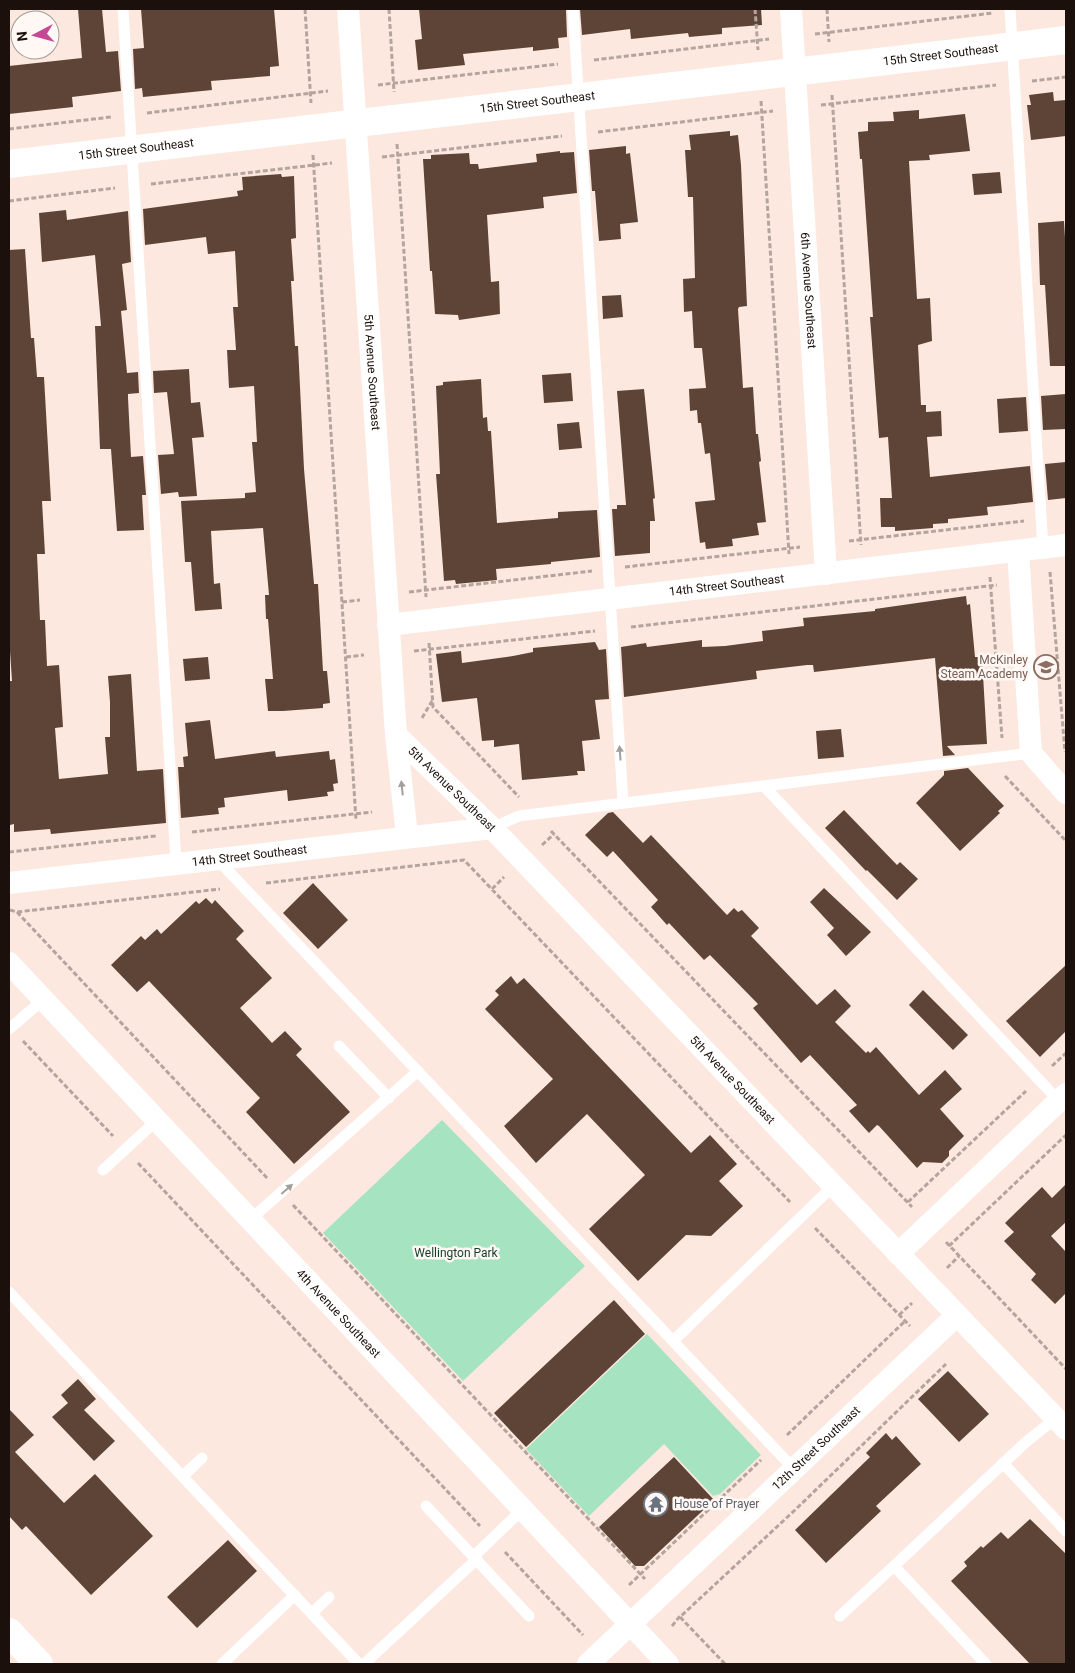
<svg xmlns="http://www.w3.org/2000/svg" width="1075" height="1673" viewBox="0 0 1075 1673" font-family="Roboto,sans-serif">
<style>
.green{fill:#a6e3c1}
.building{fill:#5e4437}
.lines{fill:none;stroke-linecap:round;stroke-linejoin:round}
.path{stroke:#b5a49c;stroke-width:3;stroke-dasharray:5 2.5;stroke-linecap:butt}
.service{stroke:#fff;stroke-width:11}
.minor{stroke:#fff;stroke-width:22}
.tertiary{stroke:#fff;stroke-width:28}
.secondary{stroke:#fff;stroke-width:28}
.oneway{fill:#a49f9d}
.labels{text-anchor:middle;stroke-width:5;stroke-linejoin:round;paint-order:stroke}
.street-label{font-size:12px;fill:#1b100b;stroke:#fff8f5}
.education-label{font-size:12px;fill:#785e54;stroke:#fff8f5;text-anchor:end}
.park-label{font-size:12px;fill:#123d29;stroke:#fff8f5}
.worship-label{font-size:12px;fill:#5b616d;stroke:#fff8f5;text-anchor:start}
</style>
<rect width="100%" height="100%" fill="#fce8de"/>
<!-- green -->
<path class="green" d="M442,1120L585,1266L463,1381L323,1233Z
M647,1334L761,1455L720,1494L713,1496L664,1444L589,1516L526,1449Z"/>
<!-- building -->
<path class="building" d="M78,9H102L106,52L118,51L121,91L72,97L73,107L9,114V66L82,58Z
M141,9H274L279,66L270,67V76L211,81L212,90L143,97L142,88L135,89L133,49L144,48Z
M419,9H566L567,37L558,38L559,48L533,51V47L463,54L465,65L418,70L415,40L422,39Z
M580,9H761L762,25L722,28V34L689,37L688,33L631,39L630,29L582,35Z
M1053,92L1054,101L1066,100V136L1031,140L1027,105H1031L1029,95Z
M919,110V119L965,114L970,151L929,155L930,160L909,161L917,299L930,298L932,341L918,345L921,405H926V412L941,411L942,436L927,437L930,477L1030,466L1033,502L987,507L988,515L948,519V523L933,524V528L895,531V527H881L880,498H892L888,437L879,438L870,317H873L862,159H860L858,132L868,131V122L894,121L893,112Z
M730,131V136L738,135L741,165L747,306L739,307L738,309L743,388L753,387L756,434H758L761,461L759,462L766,522L757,523L759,535L732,539L733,546L706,549L705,542L700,543L695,502L715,500L710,453L705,454L701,423H698L697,410L690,411L689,389L706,388L702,348H694L692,311L684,312L683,279L695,278L693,197H688L685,150H691L689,135Z
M626,146V154L630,153L638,222L620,224L621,239L599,241L595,191H592L589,150Z
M560,151V153L574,152L577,193L543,197L544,208L487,215L491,282L499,281L500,314L459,320L458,315L435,314L432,271H430L423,159H431V155L469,153L470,164H478L479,169L537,162L536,154Z
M1000,172L1002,193L974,195L972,174Z
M281,174L282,177L294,176L296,238L291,239L294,281H291L295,346H298L304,469L314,584H318L323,671H327L330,703L323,704V708L283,711H268L265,679H273L268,619H266L265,595H269L263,528L211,531L214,584L220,583L222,609L195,611L191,562H185L181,501L245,498V493L256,492L252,442H257L254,386L229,388L227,350H236L233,307H238L235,251L208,254L206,237L145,245L143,209L238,196L237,191L243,190L242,177Z
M66,210L67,220L128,211L131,262L122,264L127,310L121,311L127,373L138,372L139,393L128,394V398L131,457L143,456L146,495H142L144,530L117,531L111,449H100L95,326H101L95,255L42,262L39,213Z
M1064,221L1066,254V366H1050L1045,285H1040L1038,223Z
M25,249L31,338H34L37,377H44L51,501H42L45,554H37L40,620H45L47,666L59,665L63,727L55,728L59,779L108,774L105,737H110V702L108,676L131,674L137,771L163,769L166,823L51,834L50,829L14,832V824L10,825L9,681H12L9,636V250Z
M621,295L623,317L603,319L602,296Z
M189,369L191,403L200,402L204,437L192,438L197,496L179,497L178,492L161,494L158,455L174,454L167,392L154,393L153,371Z
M571,373L573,401L544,403L542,375Z
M481,379L483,418L487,417L488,431H491L497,523L558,518V512L597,510L600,557L551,562V564L496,569L497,580L456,584L455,580L444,581L436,474H440L436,386L443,385V382Z
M644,389L655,498L653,499L655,521H650V553L615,556L612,509H617V505H626L617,391Z
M1066,394V429L1043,430L1041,396Z
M1026,397L1028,431L999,433L997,399Z
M579,422L582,448L559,450L557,424Z
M1066,462V498L1048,500L1045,464Z
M966,596L967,605L970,604L975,657H982L987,744L947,746L955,755L943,756L935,658L814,672L813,665H807L756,671L757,679L624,697L621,647L646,643L647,647L702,640V647L725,646L763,641L762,631L804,626L803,618L875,611V609Z
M595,642L599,650L606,649L609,699L595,700L600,739L582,741L585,771H577L578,775L522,780L519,744L494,747V740L482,741L477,698L442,702L436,654L461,651L462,663L513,656L533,652V648Z
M208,657L210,679L185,681L183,659Z
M210,720L215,759L275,751L276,757L329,751L330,760L335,759L338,783L333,784L334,791L327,792L328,796L288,801L287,790L224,798L225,807L218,808L219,814L181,818L178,767H184L183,757L188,756L185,723Z
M841,729L844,757L818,759L816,731Z
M968,768L1004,806L998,811L1000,813L960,851L916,803L944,775V771Z
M844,810L897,865L900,862L918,879L897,900L867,870L866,871L825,828Z
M613,812L643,843L651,835L727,915L734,908L738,912L742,910L759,928L751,936L817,1005L835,989L851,1006L835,1022L866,1053L868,1051L870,1053L876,1047L919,1095L945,1070L962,1089L940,1109L964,1136L949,1151V1156L942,1163L923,1162L917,1168L879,1126L877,1125L869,1133L849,1111L857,1105L810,1055L801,1063L753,1008L758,1004L710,955L704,960L669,923L667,925L651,907L658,900L613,851L607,857L585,835L608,813Z
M313,883L348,920L318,949L283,913Z
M824,888L871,932L846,956L827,935L834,928L810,902Z
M206,898L212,904L215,900L244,931L236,939L272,978L240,1008L272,1043L285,1031L302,1049L296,1055L350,1112L294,1164L246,1112L260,1098L149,981L137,992L111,965L141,936L145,940L157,929L161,934L196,901L199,904Z
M1066,965V1031L1040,1057L1006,1021Z
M511,976L517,984L524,978L691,1153L710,1135L737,1164L719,1181L743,1206L711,1236L686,1235L638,1281L589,1229L645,1175L587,1114L536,1163L504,1126L553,1079L485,1009L499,995L495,991Z
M923,990L968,1035L953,1050L909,1005Z
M1066,1184V1222L1051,1236L1066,1252V1293L1055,1304L1031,1280L1036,1274L1004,1241L1014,1232L1005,1223L1042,1187L1052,1198Z
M614,1300L645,1334L526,1447L494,1413Z
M948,1371L989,1414L959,1442L918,1399Z
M78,1379L96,1399L84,1410L115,1441L94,1461L52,1417L68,1403L61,1395Z
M9,1409L34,1435L15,1452L64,1503L95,1474L153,1536L91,1595L26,1526L22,1530L9,1516Z
M886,1433L892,1440L896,1436L921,1464L876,1506L881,1511L826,1563L795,1530L870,1457L866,1453Z
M674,1457L714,1500L644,1566H635L599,1527Z
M1030,1519L1066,1554V1664H1030L951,1581L967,1566L964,1562L981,1546L983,1548L1001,1532L1008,1539Z
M228,1540L257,1571L197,1628L167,1597Z"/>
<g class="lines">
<!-- path -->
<path class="path" d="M305,9L311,103
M389,9L394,92
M755,9L758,50
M827,9L829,42
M815,34L993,13
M594,60L769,39
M1032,81L1066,77
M378,85L558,64
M832,95L861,545
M761,101L789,554
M821,105L996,85
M147,113L328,91
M9,129L111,117
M598,132L773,111
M397,144L426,597
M313,155L356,820
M382,157L562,136
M151,184L332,163
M9,201L115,188
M849,541L1024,521
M625,567L800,547
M1050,572L1065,752
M990,577L1002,738
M409,592L592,571
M342,602L360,600
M631,627L997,585
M429,643L433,707L519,797
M414,651L595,631
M346,657L364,655
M422,718L432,701
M1005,776L1066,841
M551,831L912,1207
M192,832L372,812
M542,845L554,834
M9,852L156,836
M266,883L464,860L790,1202
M492,889L504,877
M10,910L17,912L220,889
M17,912L268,1179
M23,1041L113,1136
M1052,1066L1066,1053
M138,1163L480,1526
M908,1202L1026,1091
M293,1205L645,1579
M815,1228L910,1326
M946,1242L1066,1369
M949,1246L1066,1135
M947,1268L959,1256
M899,1315L912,1303
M787,1435L905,1321
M505,1552L583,1635
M629,1585L761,1460
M672,1626L680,1616
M725,1664L680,1617L795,1510L946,1364"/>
<!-- service -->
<path class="service" d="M123,9L176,862
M573,9L623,802
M1010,9L1043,548
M764,786L1059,1101
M492,828L519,816L1031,753
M218,860L794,1469
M9,1029L43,1000
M339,1046L389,1098
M103,1170L156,1121
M250,1220L418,1071
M9,1292L359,1664
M673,1341L833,1186
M1003,1463L1066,1531
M183,1476L202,1458
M426,1506L529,1616
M474,1556L522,1510
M312,1613L329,1597
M840,1616L894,1566
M222,1664L295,1595
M364,1664L477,1559
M986,1664L894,1566L1026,1442L1056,1418"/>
<!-- minor -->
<g class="minor">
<path id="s1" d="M348,9L396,735L407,836"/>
<path id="s2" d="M791,9L826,574"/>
<path d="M1018,551L1031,753L1066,793"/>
<path id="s3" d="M388,625L1066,545"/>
<path id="s4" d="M396,735L492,828L1066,1429"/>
<path id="s5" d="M9,883L492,828"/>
<path id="s6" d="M9,963L668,1664"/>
<path d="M898,1254L1066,1094"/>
<path id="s7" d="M588,1664L957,1315"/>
</g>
<!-- tertiary -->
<path class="tertiary" id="s8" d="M9,164L1066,40"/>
<!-- secondary -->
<path class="secondary" d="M9,1632L39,1664"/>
</g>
<!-- one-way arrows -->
<defs><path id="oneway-solid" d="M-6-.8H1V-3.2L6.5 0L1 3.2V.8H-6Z" transform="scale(1.25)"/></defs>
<g class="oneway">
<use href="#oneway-solid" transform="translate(620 753) rotate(-94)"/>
<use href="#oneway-solid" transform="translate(402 788) rotate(-96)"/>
<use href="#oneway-solid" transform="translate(287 1189) rotate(-41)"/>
</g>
<!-- icons -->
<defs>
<symbol id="school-ring" viewBox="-11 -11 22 22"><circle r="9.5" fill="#fff8f5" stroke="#8d6e63" stroke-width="1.5"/><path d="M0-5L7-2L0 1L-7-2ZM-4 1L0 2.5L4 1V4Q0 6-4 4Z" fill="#8d6e63"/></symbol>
<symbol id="temple-ring" viewBox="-11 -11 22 22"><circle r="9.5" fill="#fff8f5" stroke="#6b7280" stroke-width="1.5"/><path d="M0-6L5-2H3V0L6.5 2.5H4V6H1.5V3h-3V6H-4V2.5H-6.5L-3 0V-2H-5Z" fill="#6b7280"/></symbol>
</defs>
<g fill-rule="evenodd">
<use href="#school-ring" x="1032" y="653" width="28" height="28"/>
<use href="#temple-ring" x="642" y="1490" width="28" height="28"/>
</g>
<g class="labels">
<!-- street labels -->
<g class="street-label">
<text dy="4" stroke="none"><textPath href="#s8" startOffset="938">15th Street Southeast</textPath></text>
<text dy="4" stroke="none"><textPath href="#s8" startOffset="532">15th Street Southeast</textPath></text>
<text dy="4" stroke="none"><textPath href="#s8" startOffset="128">15th Street Southeast</textPath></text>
<text dy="4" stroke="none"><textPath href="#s2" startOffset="282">6th Avenue Southeast</textPath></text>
<text dy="4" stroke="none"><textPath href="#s1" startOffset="364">5th Avenue Southeast</textPath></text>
<text dy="4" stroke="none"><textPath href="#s3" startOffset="341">14th Street Southeast</textPath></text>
<text dy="4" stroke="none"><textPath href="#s4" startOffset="78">5th Avenue Southeast</textPath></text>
<text dy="4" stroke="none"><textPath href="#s5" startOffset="242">14th Street Southeast</textPath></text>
<text dy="4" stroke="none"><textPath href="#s4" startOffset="482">5th Avenue Southeast</textPath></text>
<text dy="4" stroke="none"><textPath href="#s6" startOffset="481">4th Avenue Southeast</textPath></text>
<text dy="4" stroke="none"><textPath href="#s7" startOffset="314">12th Street Southeast</textPath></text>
</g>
<!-- education labels -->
<g class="education-label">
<text x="1028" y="664">McKinley<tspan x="1028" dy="14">Steam Academy</tspan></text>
</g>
<!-- park labels -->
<g class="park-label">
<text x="456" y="1257">Wellington Park</text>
</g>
<!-- worship labels -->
<g class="worship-label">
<text x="674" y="1508">House of Prayer</text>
</g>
</g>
<!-- border -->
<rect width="1075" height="1673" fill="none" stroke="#1b100b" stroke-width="20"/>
<!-- north arrow -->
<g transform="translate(35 35) rotate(264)"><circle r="24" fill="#fff8f5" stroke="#a49b97"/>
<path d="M0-4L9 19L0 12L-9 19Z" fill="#c64793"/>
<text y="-8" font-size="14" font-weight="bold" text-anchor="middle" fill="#1b100b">N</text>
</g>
</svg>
